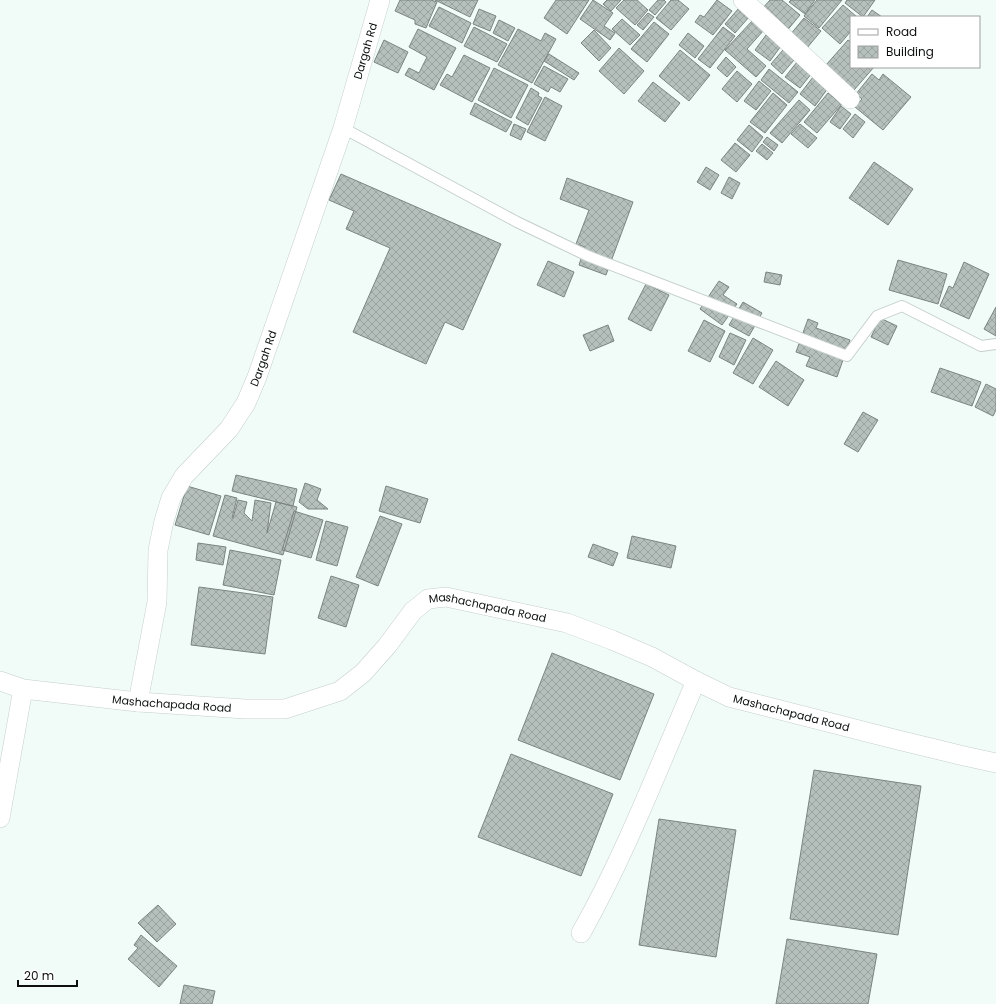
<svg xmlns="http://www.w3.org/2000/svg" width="996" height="1004" viewBox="0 0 996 1004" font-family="Poppins,sans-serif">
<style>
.building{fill:url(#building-cross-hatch);stroke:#7b8481}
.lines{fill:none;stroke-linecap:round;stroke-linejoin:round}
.lane-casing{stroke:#c5cfcc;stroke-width:12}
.street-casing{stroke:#c5cfcc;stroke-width:20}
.lane{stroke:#fff;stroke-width:10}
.street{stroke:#fff;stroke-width:19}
.labels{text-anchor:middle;stroke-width:4;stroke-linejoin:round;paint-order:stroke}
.street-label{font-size:11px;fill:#0d100f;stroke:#fff}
</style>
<defs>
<pattern id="building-cross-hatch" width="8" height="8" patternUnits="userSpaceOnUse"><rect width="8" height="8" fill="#b5bfbc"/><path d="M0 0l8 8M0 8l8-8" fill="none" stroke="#9aa3a0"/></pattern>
</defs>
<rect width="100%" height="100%" fill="#f1fcf9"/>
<!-- building -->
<path class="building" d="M400,0H431L437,2L426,28L415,24V20L395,11Z
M435,0H478L470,17Z
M556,0H589L567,34L544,18Z
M593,0L613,13L604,26L615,33L610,40L580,19Z
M607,0H621L611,11L603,4Z
M624,0H637L648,10L635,25L616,8Z
M658,0H664L666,2L655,15L649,10Z
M671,0H678L689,9L671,30L656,18Z
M717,0L732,11L713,35L695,22L700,15L704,17Z
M770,0H782L800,15L785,33L762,9Z
M791,0H815L805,14L789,2Z
M817,0H842L819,28L804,16Z
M847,0H875L863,17L845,3Z
M843,5L857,17H851V31L840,44L822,28Z
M439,7L471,23L462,43L429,26Z
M739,8L749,17L735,33L725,24Z
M479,9L496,16L490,31L473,24Z
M872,10L882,17H867Z
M648,13L654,17L643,30L637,25Z
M804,18L821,31L807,48L790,35Z
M622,19L640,35L630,45L612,29Z
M499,20L515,28L508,41L493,33Z
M753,20L764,30L747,49L766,66L756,77L725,50Z
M654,22L669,34L647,62L631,49Z
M474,27L507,44L497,62L464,46Z
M723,27L735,36L710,68L698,59Z
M418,29L456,48L434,90L405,75L409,68L419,73L427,57L409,47Z
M518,29L541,41L545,33L556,39L532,83L498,65Z
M594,30L611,48L599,61L581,43Z
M688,33L704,46L695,58L679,45Z
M766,35L781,46L770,61L755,50Z
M384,40L408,52L398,73L374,62Z
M848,40L851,42V67H874L854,90L826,65Z
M619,48L644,71L624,94L599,71Z
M680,50L710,75L689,101L659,76Z
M783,50L794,60L782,74L771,64Z
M549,54L579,73L574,80L544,61Z
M464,55L490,68L472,102L440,85L447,74L452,77Z
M726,57L736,67L727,77L717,68Z
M797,62L812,73L800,88L785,77Z
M544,66L568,79L560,92L551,87L548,92L534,84Z
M494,68L528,85L511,118L478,100Z
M769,69L798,92L789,103L761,80Z
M737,71L752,84L737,102L722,89Z
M872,74L879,80L883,74L911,97L883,130L855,107L862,99L856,94Z
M813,77L828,88L815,106L800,94Z
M759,81L771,91L756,110L744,101Z
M653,82L680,103L665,122L638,101Z
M531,88L539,93L538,96L542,98L528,125L516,118Z
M773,93L787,105L765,133L750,122Z
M828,93L842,104L817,133L804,122Z
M545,97L562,106L545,141L527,132Z
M799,100L810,110L782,143L770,133Z
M475,103L512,122L506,132L470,114Z
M841,106L851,114L840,129L830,122Z
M855,114L865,122L853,138L843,129Z
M514,124L526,129L521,140L510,135Z
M800,124L817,138L808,148L791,134Z
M749,125L763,137L752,152L737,140Z
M767,137L778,145L774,151L763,142Z
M735,143L750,155L736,172L721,160Z
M762,144L773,153L767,160L756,151Z
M874,162L913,189L888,225L849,198Z
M706,167L719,175L710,190L697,182Z
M341,174L501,244L463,330L445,322L426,364L353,332L390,248L346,229L354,211L329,200Z
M729,177L740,183L732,199L721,193Z
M567,178L633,202L606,275L579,265L585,247L576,244L589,210L560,199Z
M898,260L947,274L938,304L889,290Z
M548,261L574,272L564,297L537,285Z
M964,262L989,274L969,319L940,306L949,286L953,288Z
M766,272L782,275L780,285L764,282Z
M719,281L729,287L723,295L737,304L722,325L700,309Z
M646,284L669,295L651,331L628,319Z
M743,302L762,313L749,336L729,325Z
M996,307V336L984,329Z
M880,318L897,326L888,345L871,337Z
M808,319L818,323L816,328L850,340L837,377L806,366L810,357L796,352Z
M704,320L725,331L710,362L688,351Z
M608,325L614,341L590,351L583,335Z
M730,333L746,340L734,365L719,357Z
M753,338L773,350L753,384L733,373Z
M776,361L804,380L788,406L759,387Z
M940,368L981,382L972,406L931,392Z
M986,384L996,389V410L993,416L975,407Z
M863,412L878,420L858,452L844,444Z
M236,475L297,489L293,506L232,491Z
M305,483L321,489L317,500L328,509H308L299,502Z
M187,486L221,496L209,535L175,525Z
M386,486L428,499L420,523L379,511Z
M225,495L237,498L232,518H233L238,500L247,502L244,513L252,521L255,500L271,503L267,533L276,502L297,507L283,555L213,536Z
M294,511L323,520L311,558L282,550Z
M380,516L402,524L378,586L356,577Z
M326,521L348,527L337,566L316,560Z
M632,536L676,546L671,568L627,558Z
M198,543L226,547L223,565L196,560Z
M593,544L618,553L613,566L588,557Z
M230,550L281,560L274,595L223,585Z
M331,576L359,585L346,627L318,618Z
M199,587L273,597L265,654L191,645Z
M552,653L654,694L620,780L518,740Z
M511,754L613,794L581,876L478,837Z
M814,770L921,786L898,935L790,919Z
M659,819L736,830L716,957L639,945Z
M158,905L176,924L157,942L138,923Z
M141,935L177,966L159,987L128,959L138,948L134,945Z
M787,939L877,954L868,1004H776Z
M184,985L215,991L212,1004H180Z"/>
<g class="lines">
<defs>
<path id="lane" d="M343,128L517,222L588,256L847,356L877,316L902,306L981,346L996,344"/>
<g id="street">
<path d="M743,0L850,99"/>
<path id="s1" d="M0,681L23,689L138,702L245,709H285L340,691L363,673L387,646L413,611L428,599L446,597L567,623L612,640L652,657L696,681L729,697L898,740L964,756L996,763"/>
<path id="s2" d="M138,702L157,602L158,550L164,521L171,498L184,476L229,429L246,403L257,377L343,128L380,0"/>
<path d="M0,818L23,689"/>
<path d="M581,933C626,853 659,766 696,681"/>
</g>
</defs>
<!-- lane casing -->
<use href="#lane" class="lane-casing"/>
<!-- street casing -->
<use href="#street" class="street-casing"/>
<!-- lane -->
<use href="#lane" class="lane"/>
<!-- street -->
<use href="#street" class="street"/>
</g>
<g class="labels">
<!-- street labels -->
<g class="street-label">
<text dy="4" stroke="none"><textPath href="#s2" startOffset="701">Dargah Rd</textPath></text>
<text dy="4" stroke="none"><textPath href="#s2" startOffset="377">Dargah Rd</textPath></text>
<text dy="4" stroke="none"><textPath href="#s1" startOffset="534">Mashachapada Road</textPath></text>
<text dy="4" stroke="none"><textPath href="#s1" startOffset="174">Mashachapada Road</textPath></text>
<text dy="4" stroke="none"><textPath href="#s1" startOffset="858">Mashachapada Road</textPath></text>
</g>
</g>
<!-- legend -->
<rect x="850" y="16" width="130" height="52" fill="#ffffff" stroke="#9e9f9f"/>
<rect x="858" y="29" width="20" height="6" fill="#ffffff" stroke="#9e9f9f"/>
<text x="886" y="36" font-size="12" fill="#0d100f">Road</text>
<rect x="858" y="46" width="20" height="12" fill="url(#building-cross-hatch)" stroke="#9e9f9f"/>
<text x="886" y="56" font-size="12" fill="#0d100f">Building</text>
<!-- scale -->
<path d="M18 980v6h59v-6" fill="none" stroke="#0d100f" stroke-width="2"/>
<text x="24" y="980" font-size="12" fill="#0d100f" stroke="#ffffff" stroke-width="3" paint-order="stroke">20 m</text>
</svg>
